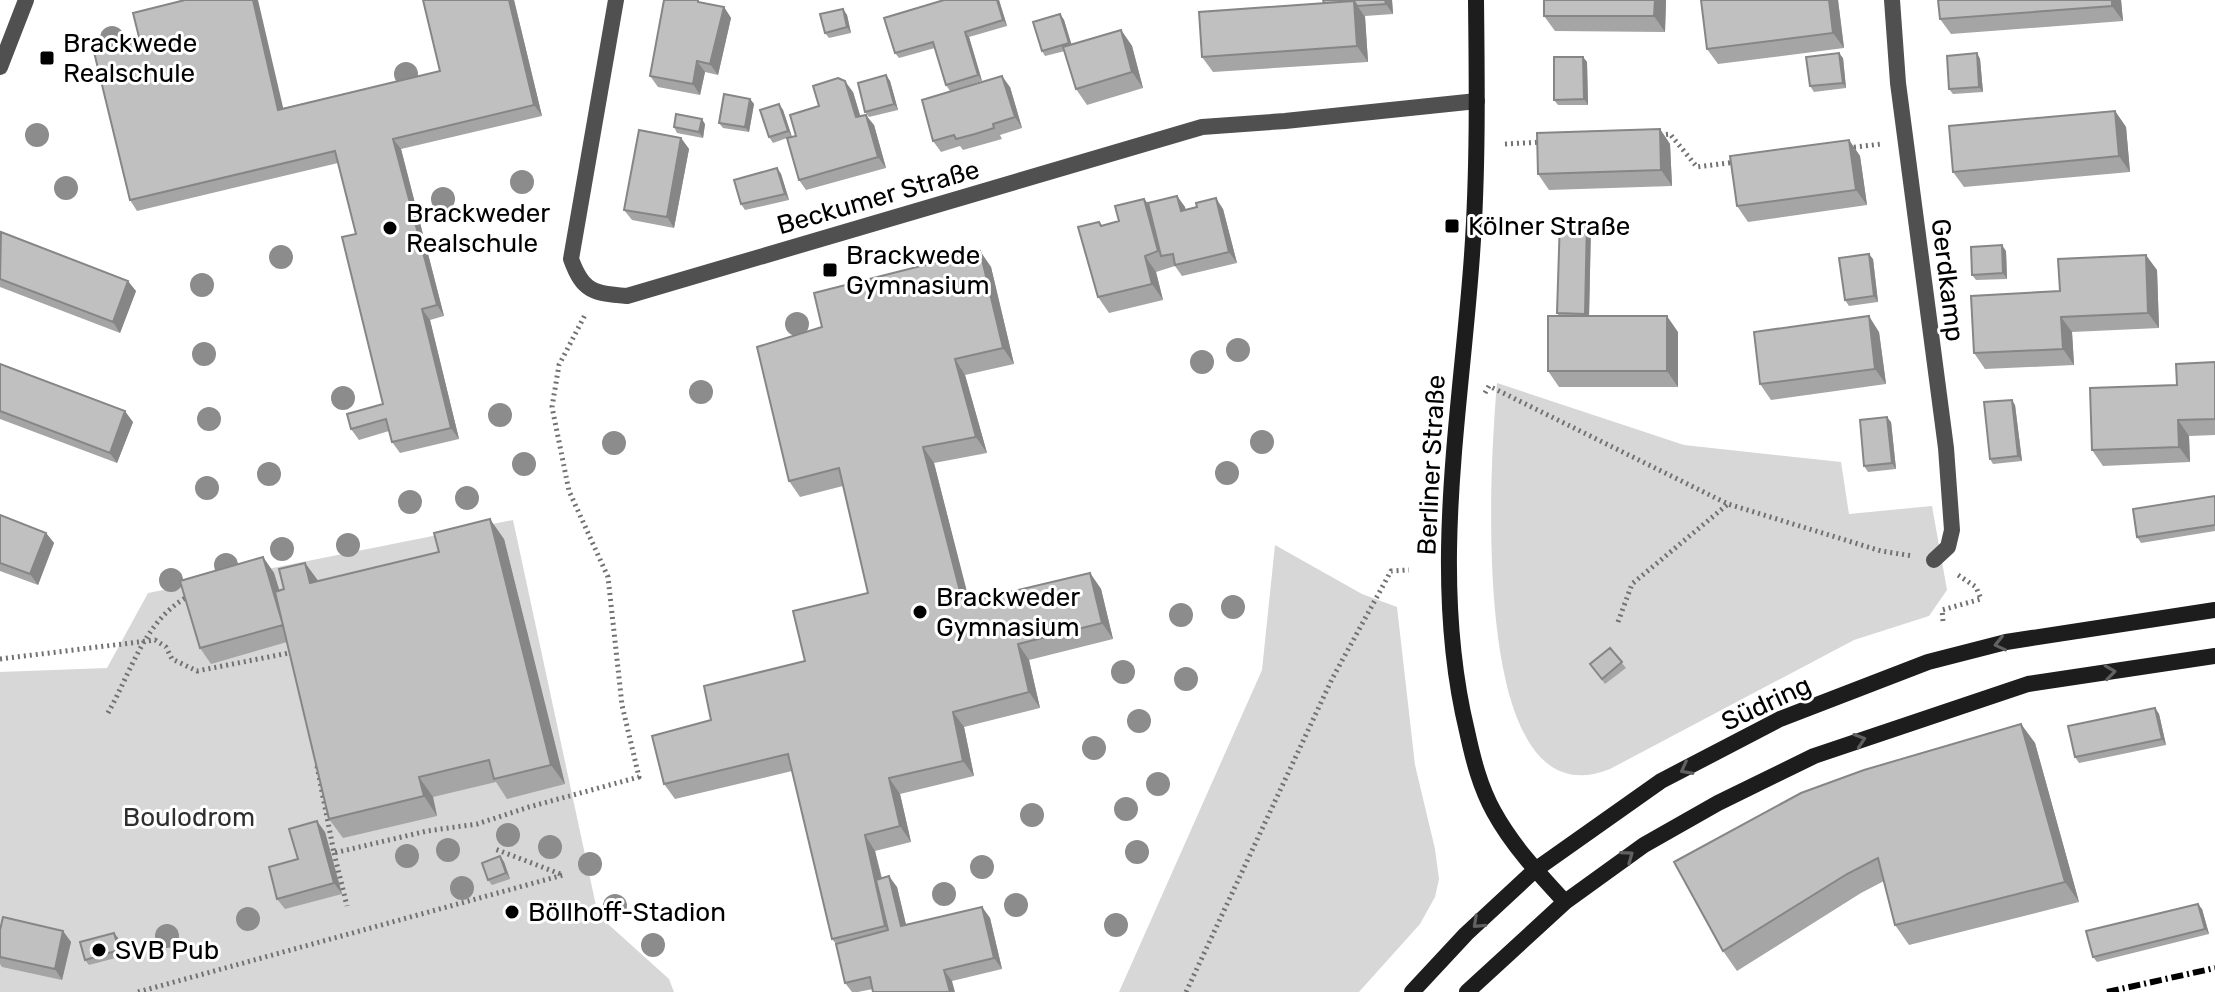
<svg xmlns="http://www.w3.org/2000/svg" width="2215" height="992" viewBox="0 0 2215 992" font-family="Rubik,sans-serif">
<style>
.green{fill:#d7d7d7}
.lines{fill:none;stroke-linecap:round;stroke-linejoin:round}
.path{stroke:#727272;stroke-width:5;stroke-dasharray:2 4;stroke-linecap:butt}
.street{stroke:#505050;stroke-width:16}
.secondary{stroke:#1d1d1d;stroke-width:16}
.rail{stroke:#000;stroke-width:6;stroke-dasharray:12 4 2 4;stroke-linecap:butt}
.tree{fill:#8c8c8c}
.wall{fill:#a5a5a5}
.shaded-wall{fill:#868686}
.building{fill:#c0c0c0;stroke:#868686;stroke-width:2}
.oneway{stroke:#616161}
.poi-dot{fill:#000;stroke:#fff;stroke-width:3}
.labels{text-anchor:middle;stroke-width:6;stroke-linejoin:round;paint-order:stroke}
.poi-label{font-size:26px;fill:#000;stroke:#fff;text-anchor:start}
.street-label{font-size:26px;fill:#000;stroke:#fff}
.park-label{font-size:26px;fill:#2e2e2e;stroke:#fff}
</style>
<rect width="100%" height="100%" fill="#fff"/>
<!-- green -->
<path class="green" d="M1497,383L1684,445L1841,462L1849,514L1932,506L1947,590L1929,616L1854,640L1610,769C1464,828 1491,454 1497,383Z
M513,520L598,915L669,979L674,992H0V672L107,668L148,593Z
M1275,545L1362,594L1397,607L1415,765L1435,849L1439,879L1435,897L1420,924L1359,992H1119L1262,670Z"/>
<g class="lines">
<!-- path -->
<path class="path" d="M1660,135L1670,134L1697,167L1735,162
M1505,144L1543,142
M1848,148L1881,144
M1485,393L1489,386L1728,504L1881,551L1913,556
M1943,621L1942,610L1981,599L1976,587L1955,573
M1618,622L1632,584L1728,504
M0,659L155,640L166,647L172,659L197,671L294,652V655
M108,713C131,672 145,619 189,596
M317,766L334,853L427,831L477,824L529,807L639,777L622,705L608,577L569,491L552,407L559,365L586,313
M334,853L347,906
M138,992L563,875L495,849
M1186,992L1332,679L1391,571L1409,570"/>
<!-- street -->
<path class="street" d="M616,0L571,259C583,292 593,293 627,296L1202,127L1285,121L1477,101
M1892,0L1898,83L1946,448L1952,530L1948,547L1934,560
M0,67L26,0"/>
<!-- secondary -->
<path class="secondary" d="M1476,0C1477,85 1478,170 1472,255C1461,413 1429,574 1467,731C1473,759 1480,787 1494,812C1512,845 1539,874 1565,902
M1412,992L1466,934L1535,870L1661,781L1780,719L1928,662L2006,642L2215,610
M1467,992L1565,902L1644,845L1718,803L1814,756L2028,684L2215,656"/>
<!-- rail -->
<path class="rail" d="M2107,992L2215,968"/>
</g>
<!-- trees -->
<g class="tree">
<circle cx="112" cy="38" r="12"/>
<circle cx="406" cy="74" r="12"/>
<circle cx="37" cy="135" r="12"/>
<circle cx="522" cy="182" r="12"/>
<circle cx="66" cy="188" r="12"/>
<circle cx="443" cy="199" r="12"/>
<circle cx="281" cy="257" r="12"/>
<circle cx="202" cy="285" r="12"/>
<circle cx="797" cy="324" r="12"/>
<circle cx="1238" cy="350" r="12"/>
<circle cx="204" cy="354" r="12"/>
<circle cx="1202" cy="362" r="12"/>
<circle cx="701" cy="392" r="12"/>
<circle cx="343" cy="398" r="12"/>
<circle cx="500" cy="415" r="12"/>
<circle cx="209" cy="419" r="12"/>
<circle cx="1262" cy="442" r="12"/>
<circle cx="614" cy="443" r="12"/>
<circle cx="524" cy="464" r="12"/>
<circle cx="1227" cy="473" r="12"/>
<circle cx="269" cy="474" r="12"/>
<circle cx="207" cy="488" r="12"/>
<circle cx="467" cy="498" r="12"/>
<circle cx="410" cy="502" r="12"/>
<circle cx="348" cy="545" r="12"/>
<circle cx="282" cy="549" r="12"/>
<circle cx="226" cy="565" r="12"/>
<circle cx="171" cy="580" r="12"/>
<circle cx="1233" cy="607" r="12"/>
<circle cx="1181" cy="615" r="12"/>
<circle cx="1123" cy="672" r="12"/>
<circle cx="1186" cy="679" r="12"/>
<circle cx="1139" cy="721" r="12"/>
<circle cx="1094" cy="748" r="12"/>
<circle cx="1158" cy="784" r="12"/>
<circle cx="1126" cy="809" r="12"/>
<circle cx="1032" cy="815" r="12"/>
<circle cx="508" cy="835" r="12"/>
<circle cx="550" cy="847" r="12"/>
<circle cx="448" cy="850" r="12"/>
<circle cx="1137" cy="852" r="12"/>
<circle cx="407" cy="856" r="12"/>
<circle cx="590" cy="864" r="12"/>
<circle cx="982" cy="867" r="12"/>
<circle cx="462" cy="888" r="12"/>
<circle cx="944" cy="894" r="12"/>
<circle cx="1016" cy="905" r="12"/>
<circle cx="615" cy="906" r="12"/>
<circle cx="248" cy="919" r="12"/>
<circle cx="1116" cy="925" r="12"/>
<circle cx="167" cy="936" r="12"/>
<circle cx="653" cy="945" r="12"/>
</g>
<!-- wall -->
<path class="wall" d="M514,0L542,116L401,149L444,316L430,320L459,439L400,453L392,442L389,431L359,440L351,429L383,404L356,234L338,163L137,211L130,200L283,108L440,71Z
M999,0L1007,26L969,37L982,81L950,91L946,85L935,48L899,58L895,53Z
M1392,0L1393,14L1365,16L1368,62L1213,72L1202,57L1199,12Z
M1544,0H1666L1665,32L1555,31L1544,16Z
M1701,0H1838L1844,48L1718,64L1707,49Z
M2121,0L2123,21L1951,34L1940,19Z
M707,3V4L724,7L731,18L718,75L705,72L700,95L658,87L650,76Z
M843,9L847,15L851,33L829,38L825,33Z
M1060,14L1064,20L1071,45L1121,30L1132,46L1143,88L1087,105L1076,89L1065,51L1045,56L1042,51Z
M1977,53L1980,59L1983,92L1953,94L1949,89Z
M1583,57L1587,62L1588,105H1558L1554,100Z
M1843,58L1846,88L1814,92L1810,86Z
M886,75L890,81L898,110L869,117L865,112Z
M1010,87L1022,128L1000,135L1002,139L963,150L960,146L941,152L933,141Z
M853,92L860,116L874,125L886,168L806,190L799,180L787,138L773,143L769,137L779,104L783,110L792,137L796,136L819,106Z
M750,99L754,104L749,132L723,128L719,123Z
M2115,111L2126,127L2130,172L1964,187L1953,172Z
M705,124L703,138L677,133L674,127Z
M1660,129L1670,144L1672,186L1549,190L1538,174Z
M681,138L689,149L674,228L632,220L624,210Z
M1849,140L1860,156L1867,205L1748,222L1737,206Z
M777,168L781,174L789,200L745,210L741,204Z
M1177,196L1185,207V210L1223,209L1237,263L1182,276L1175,266L1156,272L1163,300L1109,313L1098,297L1103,226L1119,221L1144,199L1148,203Z
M1591,225L1589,316L1678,332V387H1559L1548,371L1559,316L1557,313Z
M0,234L136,291L120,333L0,287Z
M980,251L991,267L1014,364L965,375L987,453L934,463L969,602L1090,573L1101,589L1113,639L1029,660L1040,708L964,727L974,776L900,794L911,842L875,851L882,878L897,887L906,925L982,907L990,918L1002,969L952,981L873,989L858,992H852L845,983L836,944L832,939L792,771L675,799L664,784L711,720L805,661L868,593L843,486L800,497L789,481L822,327Z
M2006,251L2007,279L1976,280L1972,275Z
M1873,259L1878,302L1849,306L1845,300Z
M2157,270L2159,328L2072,332L2074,365L1985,369L1974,353L2060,291Z
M1879,332L1886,384L1771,400L1760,384Z
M2215,362V435L2189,436L2190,462L2103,466L2092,450L2177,385Z
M0,364L133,422L117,463L0,419Z
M2015,405L2022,461L1993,464L1990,459Z
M1891,422L1896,469L1868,472L1864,466Z
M2215,496V531L2141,543L2137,537Z
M0,515L46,533L54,543L38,585L0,571Z
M504,539L565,784L507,799L496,782L433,797L437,816L343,838L329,819L287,642L211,664L200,648L263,557L274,573L279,591L284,589L305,563L318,581Z
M1610,648L1626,668L1605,684L1590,664Z
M2155,708L2159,714L2166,745L2079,763L2075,757Z
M2021,724L2035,743L2079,902L1909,945L1895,925L1884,881L1861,893L1737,971L1723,951Z
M325,832L342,894L285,909L277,899L298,859Z
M500,856L504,862L510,879L492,885L488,880Z
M2202,909L2209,934L2097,962L2093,957Z
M0,930L63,931L71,942L62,980L2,967L0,964Z
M114,933L118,938L123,956L89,965L85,960Z"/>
<!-- shaded-wall -->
<path class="shaded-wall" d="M253,0H258L286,120L278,110Z
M509,0H514L542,116L534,105Z
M997,0H999L1007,26L1003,20Z
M1385,0H1392L1393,14L1386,4Z
M1655,0H1666L1665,32L1654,16Z
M1829,0H1838L1844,48L1833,33Z
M2112,0H2121L2123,21L2112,6Z
M1354,1L1365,17L1368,62L1357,46Z
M724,7L731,18L718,75L710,64Z
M843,9L847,15L851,33L847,27Z
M1060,14L1064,20L1073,49L1069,43Z
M1121,30L1132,46L1143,88L1132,72Z
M965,32L969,37L982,81L978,75Z
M1839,53L1843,58L1846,88L1843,83Z
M1977,53L1980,59L1983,92L1979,87Z
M1583,57L1587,62L1588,105L1584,99Z
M697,61L705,72L700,95L693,84Z
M886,75L890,81L898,110L894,104Z
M1002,76L1010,87L1022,128L1015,117Z
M845,81L853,92L864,128L856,117Z
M750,99L754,104L749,132L745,127Z
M779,104L783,110L792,137L788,131Z
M2115,111L2126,127L2130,172L2119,156Z
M866,115L874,125L886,168L878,157Z
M702,119L705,124L703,138L699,132Z
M1660,129L1670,144L1672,186L1661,170Z
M681,138L689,149L674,228L667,217Z
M393,139L401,149L444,316L437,305Z
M1849,140L1860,156L1867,205L1856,190Z
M777,168L781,174L789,200L785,194Z
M1177,196L1185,207L1189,222L1181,211Z
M1216,198L1223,209L1237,263L1229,252Z
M1144,199L1155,214L1161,256L1158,251Z
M1587,220L1591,225L1589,319L1585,314Z
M2002,245L2006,251L2007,279L2003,273Z
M980,251L991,267L1014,364L1003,348Z
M1869,254L1873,259L1878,302L1874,296Z
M2146,255L2157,270L2159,328L2148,313Z
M1145,256L1156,272L1163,300L1152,284Z
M128,281L136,291L120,333L113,322Z
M422,309L430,320L459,439L451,428Z
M1667,316L1678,332V387L1667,371Z
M1869,316L1879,332L1886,384L1875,369Z
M2061,317L2072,332L2074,365L2063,349Z
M955,359L965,375L987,453L976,437Z
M2012,400L2015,405L2022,461L2018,456Z
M125,411L133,422L117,463L110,453Z
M1887,417L1891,422L1896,469L1892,463Z
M2178,420L2189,436L2190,462L2179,447Z
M923,447L934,463L974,619L963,603Z
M490,519L504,539L565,784L551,765Z
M46,533L54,543L38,585L30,574Z
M263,557L274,573L295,640L284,625Z
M305,563L319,582L310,583Z
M1090,573L1101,589L1113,639L1102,623Z
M1018,644L1029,660L1040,708L1029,692Z
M2155,708L2159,714L2166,745L2162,739Z
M953,712L964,727L974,776L963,761Z
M2021,724L2035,743L2079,902L2065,882Z
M419,777L433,797L437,816L424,796Z
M889,778L900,794L911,842L900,826Z
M317,821L325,832L342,894L334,883Z
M865,835L875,851L896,941L885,926Z
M500,856L504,862L510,879L506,873Z
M889,876L897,887L909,937L901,926Z
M2198,904L2202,909L2209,934L2205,929Z
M982,907L990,918L1002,969L994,958Z
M63,931L71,942L62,980L55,969Z
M114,933L118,938L123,956L119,950Z
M944,970L952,981L955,992H950Z"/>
<!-- building -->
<path class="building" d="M185,0H253L278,110L440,71L423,0H509L534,105L393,139L437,305L422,309L451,428L392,442L386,419L351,429L347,414L383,404L342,237L356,234L335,151L130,200L94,52L140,41L133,13Z
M664,0H698V2L724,7L710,64L697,61L693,84L650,76Z
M944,0H997L1003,20L965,32L978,75L946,85L933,42L895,53L884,18Z
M1323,0H1385L1386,4L1357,6L1354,1L1324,3Z
M1544,0H1655L1654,16H1544Z
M1701,0H1829L1833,33L1707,49Z
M1938,0H2112V6L1940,19Z
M1354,1L1357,46L1202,57L1199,12Z
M843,9L847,27L825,33L820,14Z
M1060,14L1069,43L1042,51L1033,22Z
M1121,30L1132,72L1076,89L1063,47Z
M1839,53L1843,83L1810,86L1806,57Z
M1977,53L1979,87L1949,89L1947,56Z
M1554,57H1583L1584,99L1554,100Z
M886,75L894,104L865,112L858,83Z
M1002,76L1015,117L993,124L994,128L975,134L956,139L954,135L933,141L922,100Z
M838,78L845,81L856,117L866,115L878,157L799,180L787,138L796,136L790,115L819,106L813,86Z
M724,94L750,99L745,127L719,123Z
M779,104L788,131L769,137L760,110Z
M2115,111L2119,156L1953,172L1949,126Z
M676,114L702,119L699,132L674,127Z
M1660,129L1661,170L1538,174L1537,133Z
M639,130L681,138L667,217L624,210Z
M1849,140L1856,190L1737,206L1730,156Z
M777,168L785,194L741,204L734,180Z
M1177,196L1181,211L1197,207L1196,203L1216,198L1229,252L1175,265L1173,254L1161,256L1148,203Z
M1144,199L1158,251L1145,256L1152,284L1098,297L1078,227L1099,222L1101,226L1119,221L1115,206Z
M1560,219L1587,220L1585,314L1557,313Z
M1,232L128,281L113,322L0,279Z
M2002,245L2003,273L1972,275L1971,247Z
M980,251L1003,348L955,359L976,437L923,447L963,603L1090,573L1102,623L1018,644L1029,692L953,712L963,761L889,778L900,826L865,835L885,926L832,939L788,754L664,784L652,736L711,720L704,686L805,661L793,611L868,593L839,468L789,481L757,347L822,327L814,293Z
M1869,254L1874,296L1845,300L1839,258Z
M2146,255L2148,313L2061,317L2063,349L1974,353L1971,296L2060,291L2058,259Z
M1548,316H1667V371H1548Z
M1869,316L1875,369L1760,384L1754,332Z
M2215,362V419L2178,420L2179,447L2092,450L2090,388L2177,385L2176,364Z
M0,364L125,411L110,453L0,411Z
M2012,400L2018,456L1990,459L1984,402Z
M1887,417L1892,463L1864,466L1860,420Z
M2215,496V525L2137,537L2133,509Z
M0,515L46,533L30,574L0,563Z
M490,519L551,765L494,779L489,760L419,777L424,796L329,819L275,592L284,589L279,569L305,563L310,583L439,552L434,533Z
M263,557L283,625L200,648L180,581Z
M1610,648L1622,662L1602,679L1590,664Z
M2155,708L2162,739L2075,757L2068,726Z
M2021,724L2065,882L1895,925L1878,858L1847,874L1723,951L1674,862L1801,793L1864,770Z
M317,821L334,883L277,899L269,867L298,859L289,829Z
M500,856L506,873L488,880L482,863Z
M889,876L901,926L982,907L994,958L944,970L950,992H873L870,977L845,983L836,944L888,930L876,880Z
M2198,904L2205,929L2093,957L2086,931Z
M3,917L63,931L55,969L0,957V930Z
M114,933L119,950L85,960L80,942Z"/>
<!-- one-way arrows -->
<defs><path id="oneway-chevron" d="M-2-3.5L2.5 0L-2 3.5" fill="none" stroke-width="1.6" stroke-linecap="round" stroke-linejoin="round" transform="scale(2)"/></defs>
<g class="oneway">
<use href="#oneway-chevron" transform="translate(2000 644) rotate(167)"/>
<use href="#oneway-chevron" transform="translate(2110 672) rotate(-8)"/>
<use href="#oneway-chevron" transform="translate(1860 740) rotate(-18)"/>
<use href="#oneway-chevron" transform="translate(1686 769) rotate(152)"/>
<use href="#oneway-chevron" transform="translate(1628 856) rotate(-36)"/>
<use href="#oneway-chevron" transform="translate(1478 923) rotate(137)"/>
</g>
<!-- markers -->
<g class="poi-dot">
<rect x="39" y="50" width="16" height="16" rx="4"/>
<rect x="1444" y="218" width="16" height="16" rx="4"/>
<circle cx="390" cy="228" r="8"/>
<rect x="822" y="262" width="16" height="16" rx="4"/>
<circle cx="920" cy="612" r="8"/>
<circle cx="512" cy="912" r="8"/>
<circle cx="99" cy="950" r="8"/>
</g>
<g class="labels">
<!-- poi labels -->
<g class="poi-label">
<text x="63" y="52">Brackwede<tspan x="63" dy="30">Realschule</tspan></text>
<text x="406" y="222">Brackweder<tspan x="406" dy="30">Realschule</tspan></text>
<text x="1468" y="235">Kölner Straße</text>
<text x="846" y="264">Brackwede<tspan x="846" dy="30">Gymnasium</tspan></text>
<text x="936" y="606">Brackweder<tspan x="936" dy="30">Gymnasium</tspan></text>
<text x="528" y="921">Böllhoff-Stadion</text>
<text x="115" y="959">SVB Pub</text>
</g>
<!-- street labels -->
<g class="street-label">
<text transform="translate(878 197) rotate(-16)" y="9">Beckumer Straße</text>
<text transform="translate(1948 280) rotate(83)" y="9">Gerdkamp</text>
<text transform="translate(1431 465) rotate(-87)" y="9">Berliner Straße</text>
<text transform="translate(1766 703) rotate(-25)" y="9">Südring</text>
</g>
<!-- park labels -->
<g class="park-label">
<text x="189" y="826">Boulodrom</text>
</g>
</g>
</svg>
